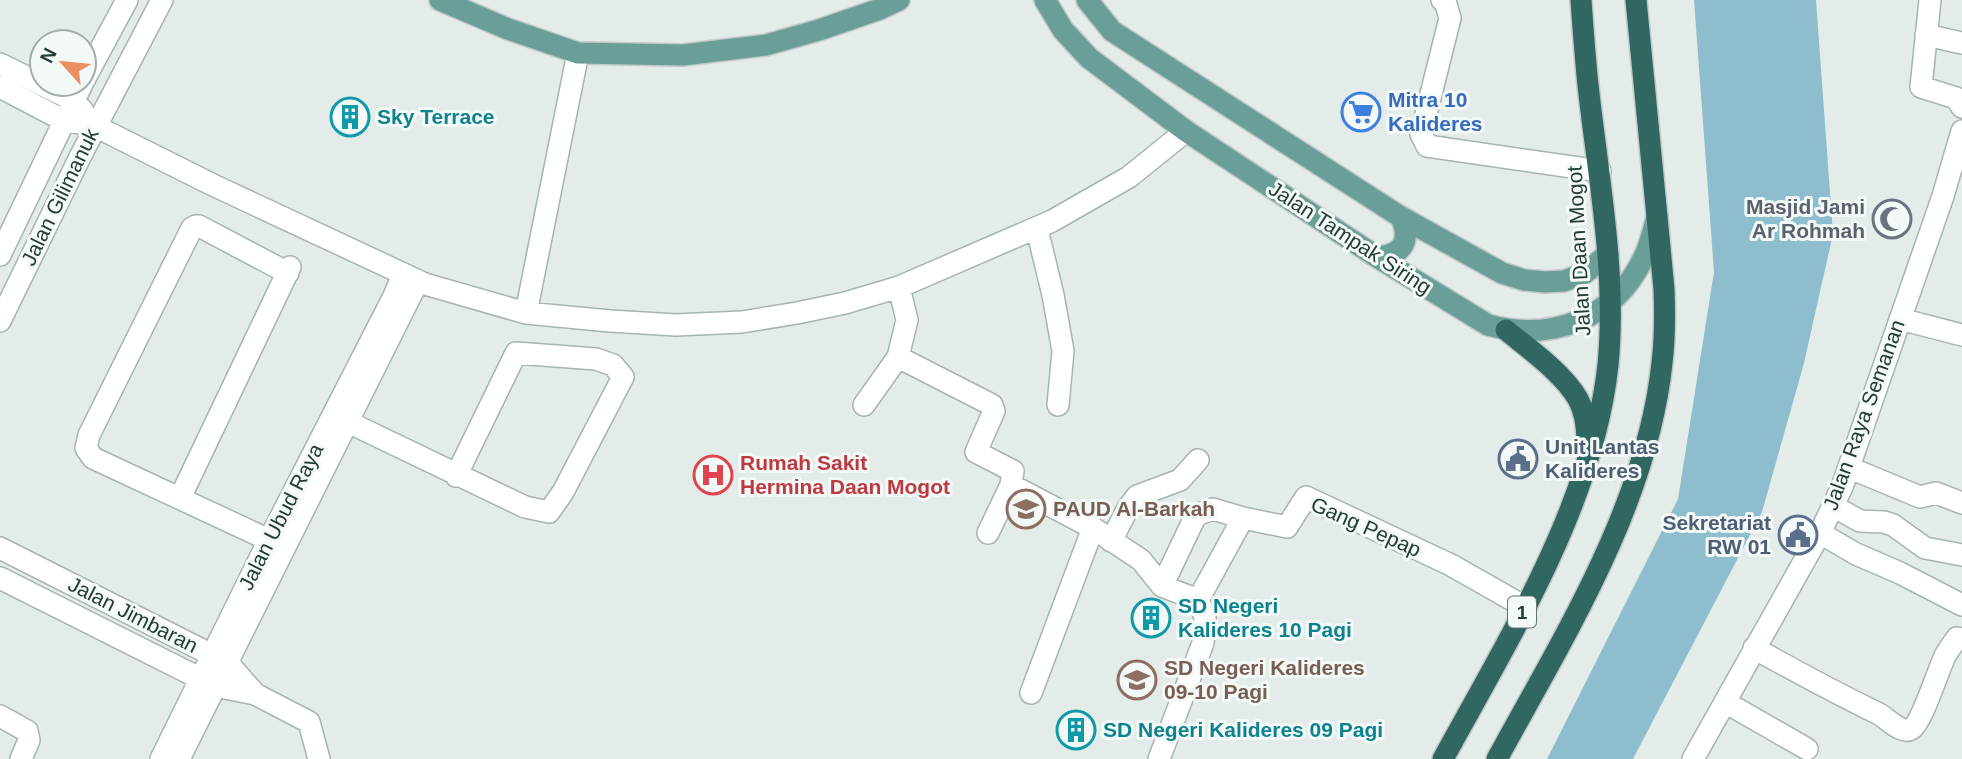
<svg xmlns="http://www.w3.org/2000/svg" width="1962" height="759" viewBox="0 0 1962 759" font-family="Helvetica,sans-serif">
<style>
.water{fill:#8ebece}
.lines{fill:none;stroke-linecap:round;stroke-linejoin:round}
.minor-casing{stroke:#a6b4b0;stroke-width:24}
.major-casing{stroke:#c1c8c7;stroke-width:24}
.highway-casing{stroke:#c1c8c7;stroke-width:24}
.minor{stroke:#fff;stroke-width:21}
.major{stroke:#699f96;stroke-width:21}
.highway{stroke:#316761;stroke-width:21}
.labels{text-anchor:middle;stroke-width:6;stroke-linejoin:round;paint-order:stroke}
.shield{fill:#f3f9f6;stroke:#617571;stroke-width:2}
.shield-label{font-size:19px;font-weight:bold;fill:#233c38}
.shop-label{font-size:21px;font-weight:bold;fill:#366cbe;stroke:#f3f9f6;text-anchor:start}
.culture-label{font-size:21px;font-weight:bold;fill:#0d838f;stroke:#f3f9f6;text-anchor:start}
.street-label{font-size:21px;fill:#233c38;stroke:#f3f9f6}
.worship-label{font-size:21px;font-weight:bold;fill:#5b616d;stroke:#f3f9f6;text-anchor:end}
.service-label{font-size:21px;font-weight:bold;fill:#4e5e75;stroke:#f3f9f6;text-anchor:start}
.health-label{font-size:21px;font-weight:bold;fill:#be3a42;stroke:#f3f9f6;text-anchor:start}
.education-label{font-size:21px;font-weight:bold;fill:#785e54;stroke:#f3f9f6;text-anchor:start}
</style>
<rect width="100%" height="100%" fill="#e3ece9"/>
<!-- water -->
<path class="water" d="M1694,0H1816L1833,234L1804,363L1762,512L1633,759H1547L1678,499L1714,272Z"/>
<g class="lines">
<defs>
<path id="minor" d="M1442,0L1445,1L1450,18L1421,134L1427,146L1600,171
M1930,0L1921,87L1956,98L1962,107
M1926,35L1962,43
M0,64L73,100L83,111
M84,80L127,0
M0,87L63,120L95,126L213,185L425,284L526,313L610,321L676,325L742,322L797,313L845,303L899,287L1052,221L1129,177L1186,131
M1037,229L1053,295L1063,351L1058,405
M0,255L82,84
M526,313L578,53
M1900,319L1962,335
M0,321L80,157L162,0
M898,357L992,405L994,411L976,452L1013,471L1011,485L1093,528L1141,560L1162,586L1198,600L1243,518
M864,405L898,357L907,320L899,287
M348,422L525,507L549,512L563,492L623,377L613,365L596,359L516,353L456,476
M1850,468L1920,497L1936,493L1962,503
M180,498L290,267
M1833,506L1860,521L1884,522L1893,525L1925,548L1962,555
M988,533L1011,485
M1820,533L1856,554L1900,573L1962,605
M1111,541L1128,508L1137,496L1180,480L1198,460
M284,547L93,458L86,448L89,435L192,228L196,226H199L288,273
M0,548L228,663L255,694
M0,578L215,686L255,694L309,722L319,759
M1162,586L1196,515L1213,509L1243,518L1287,527L1306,497L1451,565L1525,607
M1754,648C1795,671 1836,693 1879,714C1887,718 1902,735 1911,729C1922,723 1938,670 1945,656C1948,650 1953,644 1957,638L1962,639
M1031,693L1093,528
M1725,702L1807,749
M0,716L27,731L29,740L21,759
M161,759L269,540L394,296L403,275
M179,759L418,281
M1159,759L1203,643L1205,617L1198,600
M1693,759L1820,533L1842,487L1943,196L1962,131"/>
<path id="major" d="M440,0L508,29L578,53L683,55L766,45L819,30L880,9L899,0
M1045,0L1063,30L1089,58L1186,131L1377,257L1488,325C1551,342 1614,319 1643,259C1650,246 1653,231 1657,217
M1087,0L1112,31L1401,217L1502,273L1524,280L1545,282L1564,281L1585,273L1608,254
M1377,257C1404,255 1411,240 1401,217"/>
<path id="highway" d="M1506,330C1529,349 1563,373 1578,399C1585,412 1587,428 1587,442
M1443,759C1509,638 1593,504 1608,365C1617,271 1598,177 1588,85C1585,57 1583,28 1581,0
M1497,759C1564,636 1647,505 1662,363C1665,338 1665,314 1664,289L1636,0"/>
</defs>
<!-- minor casing -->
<use href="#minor" class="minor-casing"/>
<!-- major casing -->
<use href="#major" class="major-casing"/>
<!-- highway casing -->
<use href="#highway" class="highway-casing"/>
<!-- minor -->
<use href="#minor" class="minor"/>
<!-- major -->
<use href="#major" class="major"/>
<!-- highway -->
<use href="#highway" class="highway"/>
</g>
<!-- icons -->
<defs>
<symbol id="supermarket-ring" viewBox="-11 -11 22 22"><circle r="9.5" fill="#f3f9f6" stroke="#3f7fe0" stroke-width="1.5"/><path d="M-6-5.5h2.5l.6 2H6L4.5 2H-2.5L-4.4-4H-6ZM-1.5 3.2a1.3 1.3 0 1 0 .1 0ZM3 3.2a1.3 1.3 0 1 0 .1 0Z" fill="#3f7fe0"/></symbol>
<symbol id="building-ring" viewBox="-11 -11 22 22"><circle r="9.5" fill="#f3f9f6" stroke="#0f9aa8" stroke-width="1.5"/><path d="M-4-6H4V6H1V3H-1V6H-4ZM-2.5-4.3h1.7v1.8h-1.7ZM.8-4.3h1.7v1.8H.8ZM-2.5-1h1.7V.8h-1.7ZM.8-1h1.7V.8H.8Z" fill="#0f9aa8"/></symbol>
<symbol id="mosque-ring" viewBox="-11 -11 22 22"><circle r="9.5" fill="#f3f9f6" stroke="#6b7280" stroke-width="1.5"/><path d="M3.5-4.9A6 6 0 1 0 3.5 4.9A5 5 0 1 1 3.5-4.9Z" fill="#6b7280"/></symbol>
<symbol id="civic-ring" viewBox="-11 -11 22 22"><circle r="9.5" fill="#f3f9f6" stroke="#5c6f8a" stroke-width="1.5"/><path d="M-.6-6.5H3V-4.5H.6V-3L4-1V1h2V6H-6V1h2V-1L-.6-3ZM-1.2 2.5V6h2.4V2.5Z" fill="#5c6f8a"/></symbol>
<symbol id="hospital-ring" viewBox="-11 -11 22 22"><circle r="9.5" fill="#f3f9f6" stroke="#e0444e" stroke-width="1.5"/><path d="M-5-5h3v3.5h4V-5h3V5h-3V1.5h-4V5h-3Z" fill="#e0444e"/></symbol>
<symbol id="school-ring" viewBox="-11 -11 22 22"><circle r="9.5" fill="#f3f9f6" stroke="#8d6e63" stroke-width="1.5"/><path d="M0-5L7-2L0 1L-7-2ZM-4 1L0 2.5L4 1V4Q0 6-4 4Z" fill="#8d6e63"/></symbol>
</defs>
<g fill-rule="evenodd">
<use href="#supermarket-ring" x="1339" y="90" width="44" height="44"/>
<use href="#building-ring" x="328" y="95" width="44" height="44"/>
<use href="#mosque-ring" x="1870" y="197" width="44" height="44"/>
<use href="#civic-ring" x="1496" y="437" width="44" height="44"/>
<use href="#hospital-ring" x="691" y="453" width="44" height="44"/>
<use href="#school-ring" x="1004" y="487" width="44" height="44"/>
<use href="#civic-ring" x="1776" y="513" width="44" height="44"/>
<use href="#building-ring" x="1129" y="596" width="44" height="44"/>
<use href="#school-ring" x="1115" y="658" width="44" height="44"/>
<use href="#building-ring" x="1054" y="708" width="44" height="44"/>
</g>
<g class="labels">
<!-- shield labels -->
<rect class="shield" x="1508" y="596.5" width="28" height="31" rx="5"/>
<g class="shield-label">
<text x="1522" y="619">1</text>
</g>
<!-- shop labels -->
<g class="shop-label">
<text x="1388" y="107">Mitra 10<tspan x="1388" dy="24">Kalideres</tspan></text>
</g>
<!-- culture labels -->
<g class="culture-label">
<text x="377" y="124">Sky Terrace</text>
<text x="1178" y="613">SD Negeri<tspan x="1178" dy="24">Kalideres 10 Pagi</tspan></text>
<text x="1103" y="737">SD Negeri Kalideres 09 Pagi</text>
</g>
<!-- street labels -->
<g class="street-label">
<text transform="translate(60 197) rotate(-64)" y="7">Jalan Gilimanuk</text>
<text transform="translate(1350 238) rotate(33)" y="7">Jalan Tampak Siring</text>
<text transform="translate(1579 251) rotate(-93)" y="7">Jalan Daan Mogot</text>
<text transform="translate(1864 415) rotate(-70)" y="7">Jalan Raya Semanan</text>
<text transform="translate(281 517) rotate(-63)" y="7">Jalan Ubud Raya</text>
<text transform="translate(1366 527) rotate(24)" y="7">Gang Pepap</text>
<text transform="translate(133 615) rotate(27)" y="7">Jalan Jimbaran</text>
</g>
<!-- worship labels -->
<g class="worship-label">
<text x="1865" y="214">Masjid Jami<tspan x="1865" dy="24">Ar Rohmah</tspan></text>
</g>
<!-- service labels -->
<g class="service-label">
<text x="1545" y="454">Unit Lantas<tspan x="1545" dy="24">Kalideres</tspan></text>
<text x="1771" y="530" text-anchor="end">Sekretariat<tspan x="1771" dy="24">RW 01</tspan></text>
</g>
<!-- health labels -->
<g class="health-label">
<text x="740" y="470">Rumah Sakit<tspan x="740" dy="24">Hermina Daan Mogot</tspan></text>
</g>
<!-- education labels -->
<g class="education-label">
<text x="1053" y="516">PAUD Al-Barkah</text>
<text x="1164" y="675">SD Negeri Kalideres<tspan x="1164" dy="24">09-10 Pagi</tspan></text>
</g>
</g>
<!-- north arrow -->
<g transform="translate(63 63) rotate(297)"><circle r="33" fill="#f3f9f6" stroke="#a0adaa" stroke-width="2"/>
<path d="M0-5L12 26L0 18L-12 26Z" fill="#eb9062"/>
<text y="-10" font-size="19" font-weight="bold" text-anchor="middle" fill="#233c38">N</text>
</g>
</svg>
